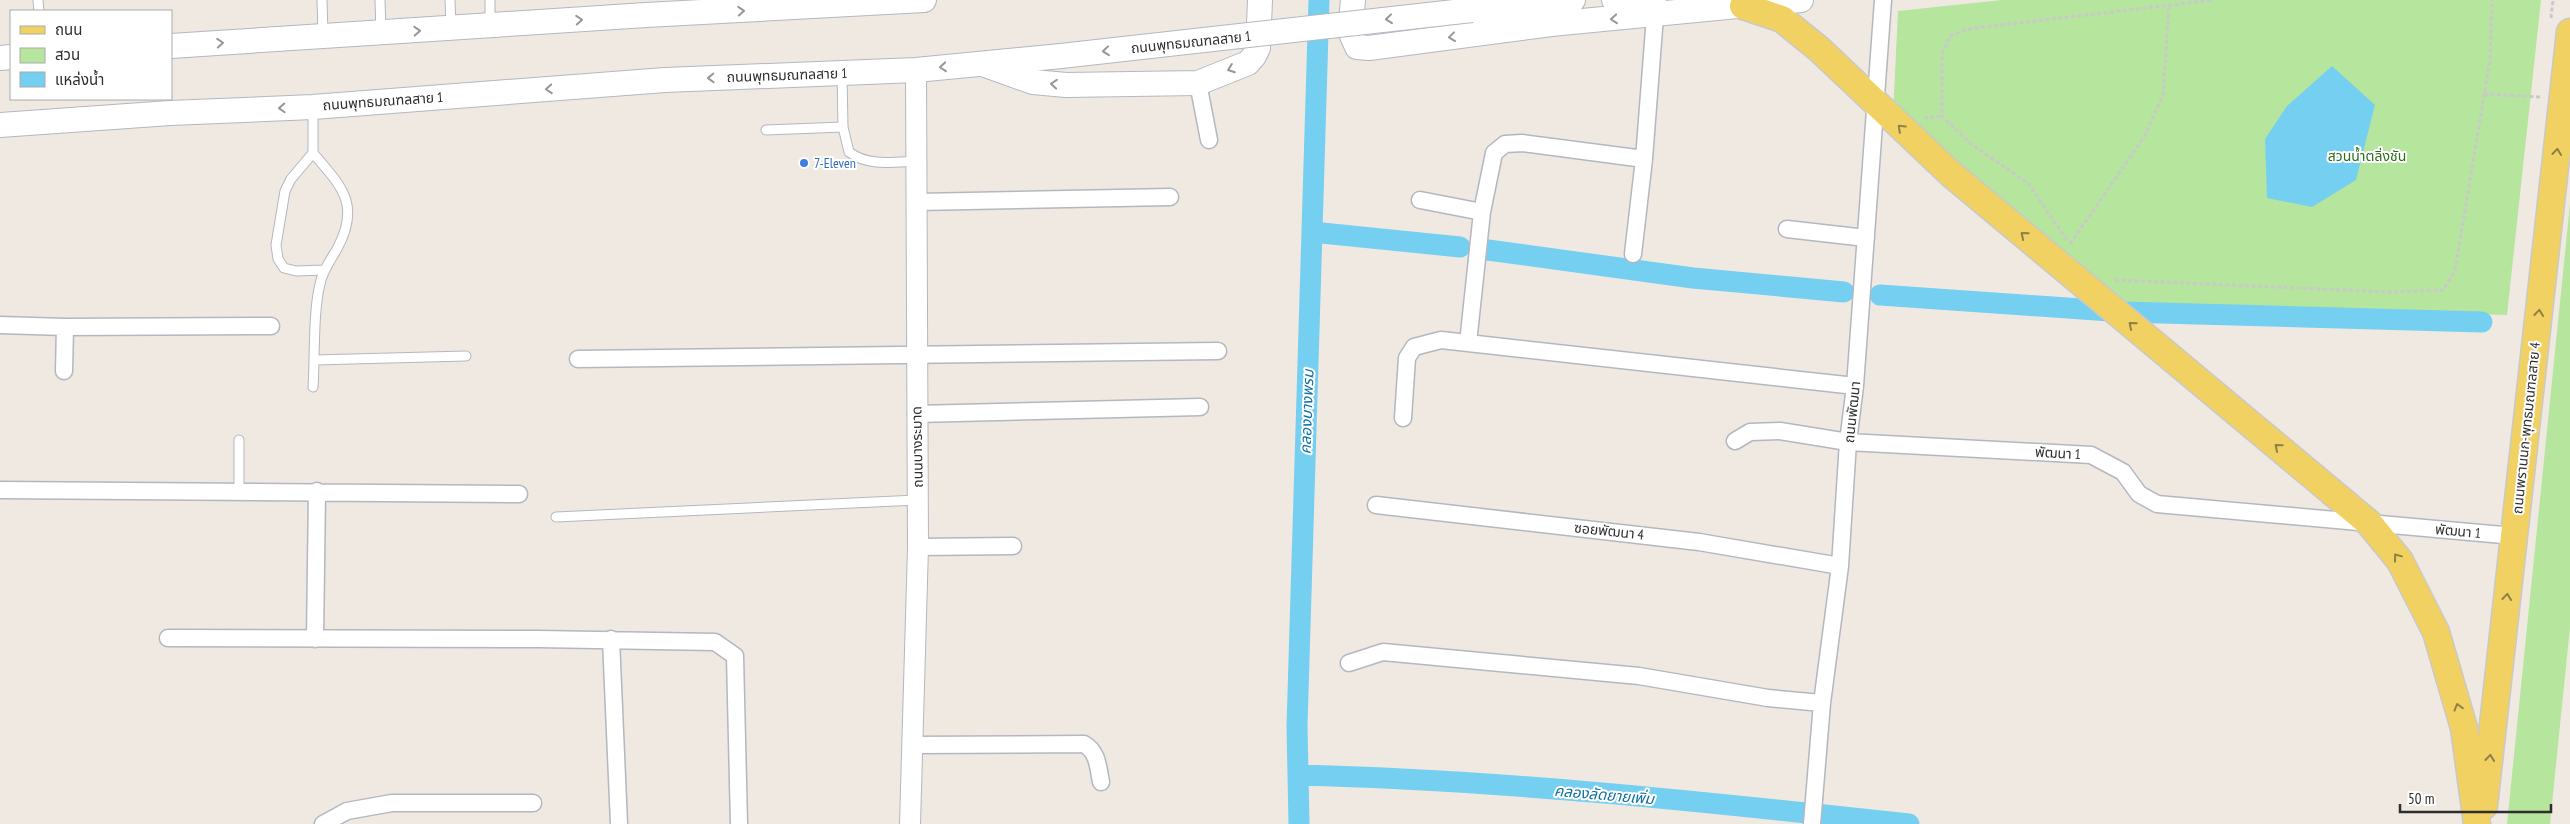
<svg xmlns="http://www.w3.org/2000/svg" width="2570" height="824" viewBox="0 0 2570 824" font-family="'PT Sans Narrow','Noto Sans Thai',sans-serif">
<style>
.green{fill:#b6e59e}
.water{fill:#75cff0}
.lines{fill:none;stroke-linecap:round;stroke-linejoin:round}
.canal{stroke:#75cff0;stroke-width:21}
.service-casing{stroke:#b4b7c1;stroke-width:11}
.minor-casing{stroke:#b4b7c1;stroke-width:19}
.tertiary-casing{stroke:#b4b7c1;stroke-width:22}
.secondary-casing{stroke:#b4b7c1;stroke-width:26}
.primary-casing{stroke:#c9c9c9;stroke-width:29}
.path{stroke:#c9c9c9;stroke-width:3;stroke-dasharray:4 2.5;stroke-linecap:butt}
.service{stroke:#fff;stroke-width:9}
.minor{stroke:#fff;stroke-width:16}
.tertiary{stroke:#fff;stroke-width:20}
.secondary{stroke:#fff;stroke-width:24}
.primary{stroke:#f2d163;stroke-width:26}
.secondary-bridge-casing{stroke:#b4b7c1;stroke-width:26;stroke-linecap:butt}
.secondary-bridge{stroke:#fff;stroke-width:24}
.oneway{stroke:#969696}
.oneway2{stroke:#908048}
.shop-dot{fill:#3f7fe0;stroke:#fff;stroke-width:2}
.labels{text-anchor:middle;stroke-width:4;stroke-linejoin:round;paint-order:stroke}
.street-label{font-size:14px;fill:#2e2e2e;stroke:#fff}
.park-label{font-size:14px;fill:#2c6e1b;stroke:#fff}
.shop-label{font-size:14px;fill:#366cbe;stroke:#fff;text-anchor:start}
.water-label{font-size:15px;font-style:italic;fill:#0d6fa3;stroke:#fff}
</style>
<rect width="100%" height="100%" fill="#efe9e1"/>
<!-- green -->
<path class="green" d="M2002,0H2541L2507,315L2103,304L1893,115L1898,11Z
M2570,204V627L2550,824H2507Z"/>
<!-- water -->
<path class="water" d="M2332,66L2375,105L2356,180L2312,207L2267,198L2265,139L2287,106Z"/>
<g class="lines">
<!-- canal -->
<path class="canal" d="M1312,232L1460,247
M1488,250L1693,278L1844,292
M1880,295L2124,312L2482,322
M1298,775C1502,780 1707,802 1909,824
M1299,824L1297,726L1319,0"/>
<defs>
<path id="service" d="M38,0L39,11
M322,0L323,34
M380,0L381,33
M450,0L451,26
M490,23V0
M842,75L843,127L849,152C869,167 894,162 917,161
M313,107V153C340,185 361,203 338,247C331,260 323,269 320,284C313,312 315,357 313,387
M766,130L843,127
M313,153L291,179L285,191L276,245L278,259L284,268L296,271L323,270
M314,360L466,356
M239,490V440
M556,517L917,500"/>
<path id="minor" d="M1198,83L1209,140
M1644,159L1522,143L1505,144L1494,153L1482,212L1468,343L1855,386
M1420,200L1482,212
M918,202L1170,197
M1787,229L1866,238
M1633,254L1644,159L1655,16
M0,325L65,327L271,326
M578,359L1218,351
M64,371L65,327
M916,414L1200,407
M1403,418L1407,358L1414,347L1441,340L1468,343
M1735,441L1750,432L1780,431L1848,442L2091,455L2123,472L2139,494L2157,504L2514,536
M0,490L519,494
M1376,505L1699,542L1840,566
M918,547L1013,546
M168,638L538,639L715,642L735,656L739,824
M315,639L317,491
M611,639L619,824
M1349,663L1383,652L1639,676L1768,698L1822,703
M913,745L1084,744C1098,752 1098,767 1101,782
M323,824L347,811L392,803H533
M1812,824L1822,703L1840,566L1848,442L1855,386L1883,0"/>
<path id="tertiary" d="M910,824L918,547L916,70"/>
<path id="secondary" d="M1353,0L1350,31L1357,47L1369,48L1551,24L1801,0
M1614,0L1655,6
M1472,10L1573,0
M171,46L646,15L924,0
M0,58L11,57
M988,66L1033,82L1066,85L1198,83L1248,63L1254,56L1258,48L1260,0
M0,125L170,113L313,107L665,80L916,70L1061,56"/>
<path id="primary" d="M1743,6L1782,19L1819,49L1951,174L2369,523L2400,561L2436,632L2464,728L2477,824
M2484,806L2570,32"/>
</defs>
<!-- service casing -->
<use href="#service" class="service-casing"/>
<!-- minor casing -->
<use href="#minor" class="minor-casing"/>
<!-- tertiary casing -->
<use href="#tertiary" class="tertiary-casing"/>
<!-- secondary casing -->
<use href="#secondary" class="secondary-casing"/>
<!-- primary casing -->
<use href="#primary" class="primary-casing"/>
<!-- path -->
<path class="path" d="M2551,18L2553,0
M2484,94L2541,97
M1924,118L1942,116
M2067,240L2028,183L1971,144L1942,116V54L1950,36L1967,29L2213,0
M2070,244L2144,137L2163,95L2169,5
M2115,280L2389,292L2443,290L2455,271L2490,60L2492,0"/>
<!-- service -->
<use href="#service" class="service"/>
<!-- minor -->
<use href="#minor" class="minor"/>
<!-- tertiary -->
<use href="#tertiary" class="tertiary"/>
<!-- secondary -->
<use href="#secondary" class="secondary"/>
<!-- primary -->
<use href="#primary" class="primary"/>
<defs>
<path id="secondary-bridge" d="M1061,56L1472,10"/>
</defs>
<!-- secondary-bridge casing -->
<use href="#secondary-bridge" class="secondary-bridge-casing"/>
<!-- secondary-bridge -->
<use href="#secondary-bridge" class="secondary-bridge"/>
</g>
<!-- one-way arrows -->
<defs><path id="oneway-chevron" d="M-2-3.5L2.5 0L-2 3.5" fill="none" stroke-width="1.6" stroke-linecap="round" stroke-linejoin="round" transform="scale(1.25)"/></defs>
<g class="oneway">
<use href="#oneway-chevron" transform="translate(741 11) rotate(-4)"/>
<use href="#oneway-chevron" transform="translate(1389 19) rotate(174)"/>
<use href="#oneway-chevron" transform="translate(1614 19) rotate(175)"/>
<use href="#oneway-chevron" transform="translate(579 20) rotate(-4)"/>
<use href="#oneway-chevron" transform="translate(417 31) rotate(-3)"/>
<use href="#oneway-chevron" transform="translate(1452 37) rotate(173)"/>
<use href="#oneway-chevron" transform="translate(220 43) rotate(-4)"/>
<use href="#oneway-chevron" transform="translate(1106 51) rotate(174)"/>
<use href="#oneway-chevron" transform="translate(943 67) rotate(175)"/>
<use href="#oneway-chevron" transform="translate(1231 69) rotate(160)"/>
<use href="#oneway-chevron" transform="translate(711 78) rotate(178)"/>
<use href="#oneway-chevron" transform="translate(1054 84) rotate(-175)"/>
<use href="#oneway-chevron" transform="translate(549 89) rotate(176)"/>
<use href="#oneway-chevron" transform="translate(282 108) rotate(177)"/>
</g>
<g class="oneway2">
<use href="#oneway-chevron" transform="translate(1901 128) rotate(-137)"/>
<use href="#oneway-chevron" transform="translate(2557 152) rotate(-84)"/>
<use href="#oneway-chevron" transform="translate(2024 235) rotate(-140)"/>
<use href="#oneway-chevron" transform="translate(2539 313) rotate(-84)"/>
<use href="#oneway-chevron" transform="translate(2132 325) rotate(-140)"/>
<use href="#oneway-chevron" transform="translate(2278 447) rotate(-140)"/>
<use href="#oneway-chevron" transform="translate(2397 557) rotate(-127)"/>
<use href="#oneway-chevron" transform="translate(2507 597) rotate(-84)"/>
<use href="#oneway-chevron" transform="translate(2458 707) rotate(-106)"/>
<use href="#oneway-chevron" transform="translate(2490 758) rotate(-84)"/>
</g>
<!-- markers -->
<circle class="shop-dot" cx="804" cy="163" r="5"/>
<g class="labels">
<!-- street labels -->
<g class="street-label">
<text transform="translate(1191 42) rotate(-6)" y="5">ถนนพุทธมณฑลสาย 1</text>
<text transform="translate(787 75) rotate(-2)" y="5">ถนนพุทธมณฑลสาย 1</text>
<text transform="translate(383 101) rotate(-4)" y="5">ถนนพุทธมณฑลสาย 1</text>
<text transform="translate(1852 412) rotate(-84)" y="5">ถนนพัฒนา</text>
<text transform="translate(2526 428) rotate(-84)" y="5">ถนนพรานนก-พุทธมณฑลสาย 4</text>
<text transform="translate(917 447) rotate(-91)" y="5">ถนนบางระมาด</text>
<text transform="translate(2058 453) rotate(3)" y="5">พัฒนา 1</text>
<text transform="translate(1609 531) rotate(6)" y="5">ซอยพัฒนา 4</text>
<text transform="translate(2458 531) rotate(5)" y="5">พัฒนา 1</text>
</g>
<!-- park labels -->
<g class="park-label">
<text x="2367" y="161">สวนน้ำตลิ่งชัน</text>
</g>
<!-- shop labels -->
<g class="shop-label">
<text x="814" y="168">7-Eleven</text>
</g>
<!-- water labels -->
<g class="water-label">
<text transform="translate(1307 412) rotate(-88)" y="5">คลองบางพรม</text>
<text transform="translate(1604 795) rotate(5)" y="5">คลองลัดยายเพิ่ม</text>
</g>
</g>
<!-- legend -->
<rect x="10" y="10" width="162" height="90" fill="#ffffff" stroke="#ababab"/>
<rect x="20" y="26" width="25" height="8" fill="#f2d163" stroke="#ababab"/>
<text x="55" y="35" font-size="15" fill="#2e2e2e">ถนน</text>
<rect x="20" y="48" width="25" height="15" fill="#b6e59e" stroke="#ababab"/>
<text x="55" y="60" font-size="15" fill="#2e2e2e">สวน</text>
<rect x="20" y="72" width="25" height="15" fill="#75cff0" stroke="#ababab"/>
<text x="55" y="85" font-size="15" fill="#2e2e2e">แหล่งน้ำ</text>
<!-- scale -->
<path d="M2400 804v8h151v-8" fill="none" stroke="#2e2e2e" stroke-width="2.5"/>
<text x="2408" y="804" font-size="15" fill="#2e2e2e" stroke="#ffffff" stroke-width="4" paint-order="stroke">50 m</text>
</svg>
